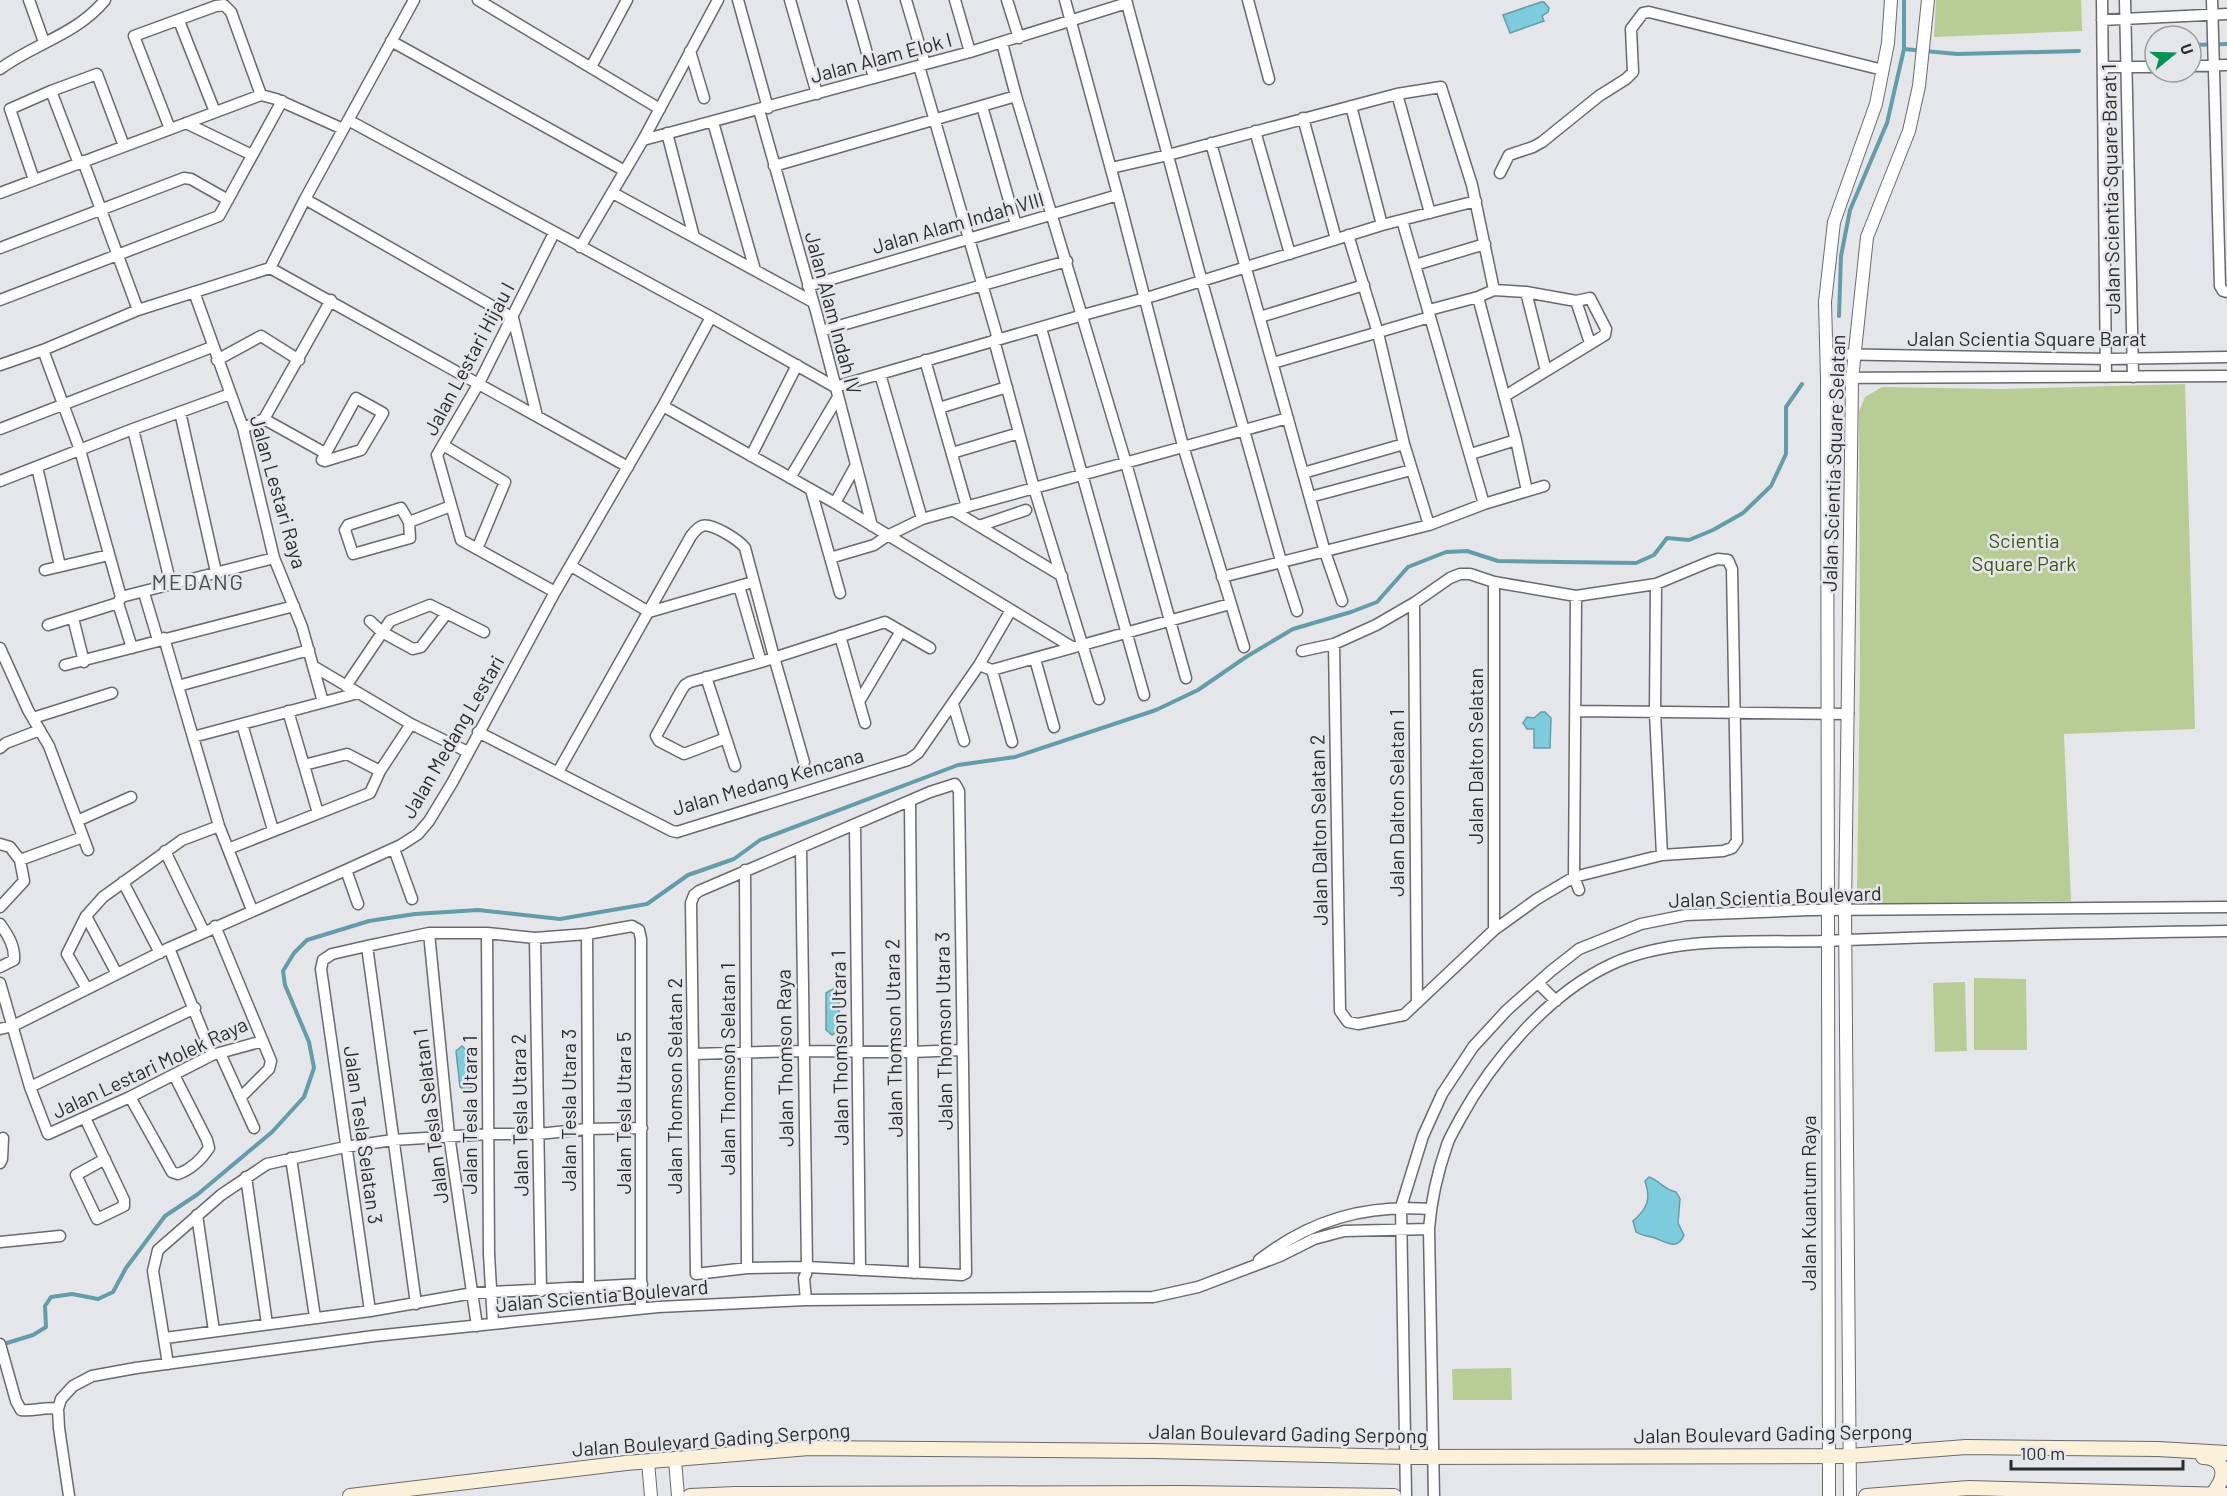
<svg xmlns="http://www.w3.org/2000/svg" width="2227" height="1496" viewBox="0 0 2227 1496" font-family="Barlow,sans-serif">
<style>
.green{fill:#b7cd95}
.water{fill:#7dccde;stroke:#659ca9;stroke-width:1.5}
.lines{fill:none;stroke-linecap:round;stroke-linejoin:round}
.stream{stroke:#659ca9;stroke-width:4}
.minor-casing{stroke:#696a6d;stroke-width:13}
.tertiary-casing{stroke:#696a6d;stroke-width:14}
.secondary-casing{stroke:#696a6d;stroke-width:16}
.minor{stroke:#fff;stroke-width:10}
.tertiary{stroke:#fff;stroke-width:12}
.secondary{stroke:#fbf1db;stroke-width:14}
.labels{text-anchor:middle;stroke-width:5;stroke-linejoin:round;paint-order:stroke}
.street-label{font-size:20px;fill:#2c2c2e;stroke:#e5e6ea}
.park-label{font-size:20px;fill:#415517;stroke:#e5e6ea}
.quarter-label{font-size:22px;letter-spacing:1.5px;fill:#4b4c4f;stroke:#e5e6ea}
</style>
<rect width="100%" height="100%" fill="#e5e6ea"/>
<!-- green -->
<path class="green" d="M1936,0H2081L2082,31L1934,37Z
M2185,384L2195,729L2064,734L2071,901L1873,904L1857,891L1860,667L1859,411L1865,397L1882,387L2001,389Z
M1974,978L2026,979L2027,1050H1974Z
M1965,982L1967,1051L1935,1052L1933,983Z
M1511,1368L1512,1400H1453L1452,1369Z"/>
<!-- water -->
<path class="water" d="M1541,2H1544L1549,8L1548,12L1542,16L1544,21L1510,33L1503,15Z
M1541,712H1545L1551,718L1550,748H1534V729H1527L1523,723L1527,717L1534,718Z
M833,989L835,991L836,998L839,999V1030L832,1035L826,1030V993Z
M462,1046L466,1050V1055H469L473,1086L467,1091L460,1087L456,1051Z
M1649,1177C1659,1180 1664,1190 1676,1192L1680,1199L1678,1223L1684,1235C1678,1251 1666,1242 1655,1238C1648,1236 1642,1236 1636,1232L1633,1221C1648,1208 1651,1199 1645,1181Z"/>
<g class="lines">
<!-- stream -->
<path class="stream" d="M2191,45L2227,44
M2154,46H2155
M1904,49L1957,54L2079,51
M1839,316L1841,256L1850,210L1887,123L1904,49V0
M7,1343L33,1335L46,1327L45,1306L51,1297L72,1294L98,1299L113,1292L126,1268L165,1216L198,1194L272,1132L304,1097L314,1068L309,1042L285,985L283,971L294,953L307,940L369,921L415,914L478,910L560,919L647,904L688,875L734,859L760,840L958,765L1015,757L1156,710L1198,690L1246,657L1293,629L1351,612L1377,602L1408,567L1446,552L1467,551L1498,561L1636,563L1654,555L1667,538L1689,540L1713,530L1743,513L1771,486L1786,454V407L1802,384"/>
<defs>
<path id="minor" d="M29,0L44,42
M478,0L660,109
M738,0L768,108
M790,0L817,94
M852,0L874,78
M906,0L925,64
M955,0L970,52
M1007,0L1019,38
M1065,0L1118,195L1183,446L1244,647
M1126,0L1202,282L1281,561L1297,611
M1248,0L1269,79
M2102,0L2106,377
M2125,0L2133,377
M2212,0L2220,286L2223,291L2227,292
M2102,20L2227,14
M179,21L215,112
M391,41L625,171
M1002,43L1016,96L1126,463L1186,678
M690,51L704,98
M919,66L998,339
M2191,66L2227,65
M591,67L627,0
M2103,67H2155
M0,69C35,43 76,35 105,0
M51,91L79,164
M1397,94L1430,213
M982,106L1016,225
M1351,106L1382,225
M759,110L817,315L872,526
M1303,118L1336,239
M348,120L711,317L835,387L1083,315L1153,296L1382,225L1476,201
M713,122L755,270
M186,123L252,155
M170,129L134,36L216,6L224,5L231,12L261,95
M1255,131L1290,254
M667,133L694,237
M643,140L970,52L1127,3
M1211,143L1325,552L1342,601
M83,161L138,310
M774,166L1016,96
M1111,168L1168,155L1397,94L1441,87L1472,185L1494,290L1526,292L1576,301L1590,298L1606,329L1605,335L1505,396
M1500,173L1509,155L1533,147L1542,142L1599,96L1626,79L1633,72L1631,29L1643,13L1649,12L1883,70
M34,180L10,109L51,91L97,74L124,146
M0,193L261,95L276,99L343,129
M613,193L813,302
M305,199L513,318L537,416
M1402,220L1484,504
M554,233L479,383L437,455L461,540L555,592
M1348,235L1378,333L1404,444L1429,525
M580,247L643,140L718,0
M0,248L184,178L191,179L228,200
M1415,265L1485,244
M270,268L628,467
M270,268L305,199L414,0
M808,286L1118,195
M194,292L243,428L274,558L302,627L323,702
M1526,292L1546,371
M1478,297L1516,440L1527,491
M0,300L219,216L282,101
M1576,301L1590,343
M1429,310L1478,297L1494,290
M1260,317L1364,285
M1041,328L1144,695
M821,331L1067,261
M994,340L1034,488L1099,699
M43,350L80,450L121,597L118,603L132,648
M1827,354L2107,359L2227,357
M217,360L261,336L299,360
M925,360L967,507
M1273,363L1430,317
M0,365L43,350L138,310L270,268
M880,374L922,519
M1827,378L2227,376
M356,398L383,413L361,450L325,461L322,460Z
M663,406L835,503L1072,647
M939,408L1007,387
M180,412L216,572
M264,419L325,453
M243,428L264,419L331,300
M0,429L212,347
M133,429L171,585
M443,445L505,482L477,549
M952,453L1019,433
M1471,454L1516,440
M751,456L797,365
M37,467L60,566
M1303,473L1404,444
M790,478L838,397
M0,481L133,429L230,394
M811,490L840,593
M1310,497L1411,470
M835,503L856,465
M401,508L409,522L410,538L353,554L345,530L348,525Z
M954,511L1062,576
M409,522L451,506
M979,526L1026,510
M830,558L874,545L887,536L922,519L940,514L1288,418
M571,566L649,612L753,582
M45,570L109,555
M1222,577L1429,525L1484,504L1544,486
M1656,584L1655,713L1662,855
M739,586L761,662
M144,593L158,640
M1576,596L1574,877L1579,890
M121,597L274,558
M1414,603L1417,1003
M73,618L84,662
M370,621L382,632L413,649L421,647L447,613
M48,625L118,603
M840,636L865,723
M164,638L219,826L252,910
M0,648L28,710L49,746L88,850
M1302,651L1334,644L1376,625L1414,603L1450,578L1460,574H1470L1494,582L1576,596L1656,584L1709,562L1718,559L1728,560L1732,569L1737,841L1732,848L1723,851L1662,855L1574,877L1537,899L1494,930L1404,1015L1358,1024L1348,1022L1340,1011L1334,644
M1035,659L1054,727
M65,665L294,606
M979,665L992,670L1230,604
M313,666L411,724L468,752
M992,670L1012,742
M706,677L735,766
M178,686L309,650
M346,686L390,621L430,605L484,632
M860,700L901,631
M953,704L964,741
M288,711L318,813
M1576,711L1848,714
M33,718L112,693
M242,724L273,830
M478,732L672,831L677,832L908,760L918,753L979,665L1011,610
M193,737L358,693
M726,738L684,754L659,741L656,736L681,691L685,685L690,682L761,662L885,622L930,648
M0,748L6,743L40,730
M304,765L347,754L380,771
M558,772L691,536C694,532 697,528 702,526C711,522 739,540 745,548L774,657L804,762
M955,784L959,791L966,1273L962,1275L807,1267L747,1268L696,1274L691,903L694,895L699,891L930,792Z
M910,802L914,1273
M77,821L131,797
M855,824L860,1270
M0,844L10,847L20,860
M801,848L807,1267L806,1274L804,1278L806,1300
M228,849L370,793L380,771L411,724
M394,849L412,899
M165,851L204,932
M346,870L358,904
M745,870L747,1268
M123,882L160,953
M0,907L24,881L20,860L83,837
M86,916L117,974
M0,924C8,935 15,946 14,960L0,967
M215,926L271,1061L269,1069L241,1097
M1494,930V582
M429,933L449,1135L477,1326
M487,933L489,1254L493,1323
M587,934L589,1286
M535,938L541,1291
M367,946L416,1304
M169,948L212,1055
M0,983L30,1087L48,1134L130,1097L212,1055L263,1041
M1538,983L1556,1001
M87,989L67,954L86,916L103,897L182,840L219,826
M0,1029L13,1026L169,948L346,870L401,845L418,834L429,821L452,783L555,592L663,406L711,317
M220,1053L254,1128
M693,1054L802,1051L912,1052L962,1050
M30,1087L195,1008
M130,1097L172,1172L178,1174C192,1169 201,1160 209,1148L207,1140L174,1075
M85,1118L124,1200V1206L97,1219L76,1175L105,1159
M291,1158L315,1317
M0,1163L2,1159L3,1138
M246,1177L267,1324
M197,1215L214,1331
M0,1242L60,1236
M1259,1260C1312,1219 1364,1205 1430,1209
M370,1311L321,969L323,960L332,954L367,946L429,933H487L535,938L587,934L632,926L639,930L641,939V1308
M165,1338L370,1311L473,1293L642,1284
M0,1344L16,1401L21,1410C34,1412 45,1406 58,1409
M168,1364L153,1271L158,1250L221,1195L267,1164L345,1147L393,1140L489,1134H538L587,1129L642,1128
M69,1496L59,1428L58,1409L61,1399L73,1386L92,1376L136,1368L374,1336L658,1307L806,1300L1153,1297L1198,1287L1280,1256L1314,1239L1344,1231L1429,1229
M1406,1496L1401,1207L1423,1136L1442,1094L1473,1047L1507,1010L1551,971L1579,949L1641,924L1686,915L1809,910L2227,907
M1434,1496L1429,1229C1431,1201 1438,1171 1447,1145C1450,1136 1456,1127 1460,1119C1493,1059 1549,993 1612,964C1675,935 1757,943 1825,941C1959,935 2093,933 2227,931"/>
<path id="tertiary" d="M675,1460L678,1496
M648,1462L651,1496
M1829,1496L1827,378L1825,302L1834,222L1876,104L1888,43L1891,0
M1850,1496L1845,911L1852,379L1867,237L1909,131L1919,86L1928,0"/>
<path id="secondary" d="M2203,1457C2227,1458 2227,1478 2212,1494
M350,1496L626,1463L809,1448L1153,1451L1407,1457L1849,1456L1966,1447L2158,1449L2227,1453
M690,1496L735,1494L1185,1493L1394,1496
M1866,1496L1969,1488L2227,1495"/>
</defs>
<!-- minor casing -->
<use href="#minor" class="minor-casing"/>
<!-- tertiary casing -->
<use href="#tertiary" class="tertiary-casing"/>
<!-- secondary casing -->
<use href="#secondary" class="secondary-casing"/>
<!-- minor -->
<use href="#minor" class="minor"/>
<!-- tertiary -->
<use href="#tertiary" class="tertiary"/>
<!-- secondary -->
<use href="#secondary" class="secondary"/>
</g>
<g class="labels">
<!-- street labels -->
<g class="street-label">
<text transform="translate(881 58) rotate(-15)" y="7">Jalan Alam Elok I</text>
<text transform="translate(2111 189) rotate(-91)" y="7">Jalan Scientia Square Barat 1</text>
<text transform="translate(958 223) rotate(-16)" y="7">Jalan Alam Indah VIII</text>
<text transform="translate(833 313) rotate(75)" y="7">Jalan Alam Indah IV</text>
<text x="2027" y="346">Jalan Scientia Square Barat</text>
<text transform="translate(469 359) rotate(-62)" y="7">Jalan Lestari Hijau I</text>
<text transform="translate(1834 463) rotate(-88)" y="7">Jalan Scientia Square Selatan</text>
<text transform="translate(278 492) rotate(74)" y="7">Jalan Lestari Raya</text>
<text transform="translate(453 737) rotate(-60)" y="7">Jalan Medang Lestari</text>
<text transform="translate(1476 756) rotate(-90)" y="7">Jalan Dalton Selatan</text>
<text transform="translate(768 782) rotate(-16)" y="7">Jalan Medang Kencana</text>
<text transform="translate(1397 803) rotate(-90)" y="7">Jalan Dalton Selatan 1</text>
<text transform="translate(1319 830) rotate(-91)" y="7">Jalan Dalton Selatan 2</text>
<text transform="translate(1775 897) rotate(-2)" y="7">Jalan Scientia Boulevard</text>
<text transform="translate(944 1031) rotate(-91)" y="7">Jalan Thomson Utara 3</text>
<text transform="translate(894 1038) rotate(-91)" y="7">Jalan Thomson Utara 2</text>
<text transform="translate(840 1048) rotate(-91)" y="7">Jalan Thomson Utara 1</text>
<text transform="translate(785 1058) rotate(-91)" y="7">Jalan Thomson Raya</text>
<text transform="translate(150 1068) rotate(-25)" y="7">Jalan Lestari Molek Raya</text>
<text transform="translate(728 1069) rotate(-90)" y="7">Jalan Thomson Selatan 1</text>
<text transform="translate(675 1086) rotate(-90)" y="7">Jalan Thomson Selatan 2</text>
<text transform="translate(569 1110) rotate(-90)" y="7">Jalan Tesla Utara 3</text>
<text transform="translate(624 1113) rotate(-90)" y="7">Jalan Tesla Utara 5</text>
<text transform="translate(470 1115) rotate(-90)" y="7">Jalan Tesla Utara 1</text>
<text transform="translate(520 1115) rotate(-91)" y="7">Jalan Tesla Utara 2</text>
<text transform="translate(431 1116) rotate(-97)" y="7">Jalan Tesla Selatan 1</text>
<text transform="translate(363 1135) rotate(82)" y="7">Jalan Tesla Selatan 3</text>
<text transform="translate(1809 1203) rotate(-90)" y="7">Jalan Kuantum Raya</text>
<text transform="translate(602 1296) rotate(-5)" y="7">Jalan Scientia Boulevard</text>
<text transform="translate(1288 1434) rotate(1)" y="7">Jalan Boulevard Gading Serpong</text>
<text transform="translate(1773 1434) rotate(-1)" y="7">Jalan Boulevard Gading Serpong</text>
<text transform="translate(711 1440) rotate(-4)" y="7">Jalan Boulevard Gading Serpong</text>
</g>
<!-- park labels -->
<g class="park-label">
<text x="2024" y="548">Scientia<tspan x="2024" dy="23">Square Park</tspan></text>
</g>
<!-- quarter labels -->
<g class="quarter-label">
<text x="198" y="590">MEDANG</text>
</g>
</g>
<!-- north arrow -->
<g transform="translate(2173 54) rotate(71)"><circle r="28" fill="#e5e6ea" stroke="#9b9c9f" stroke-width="1.5"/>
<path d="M0-4.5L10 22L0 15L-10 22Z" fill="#029353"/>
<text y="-9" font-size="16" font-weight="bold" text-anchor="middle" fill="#2c2c2e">U</text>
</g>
<!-- scale -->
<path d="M2011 1460v9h172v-9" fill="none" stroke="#2c2c2e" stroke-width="3"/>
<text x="2020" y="1460" font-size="18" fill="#2c2c2e" stroke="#e5e6ea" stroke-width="4.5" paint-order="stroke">100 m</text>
</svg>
